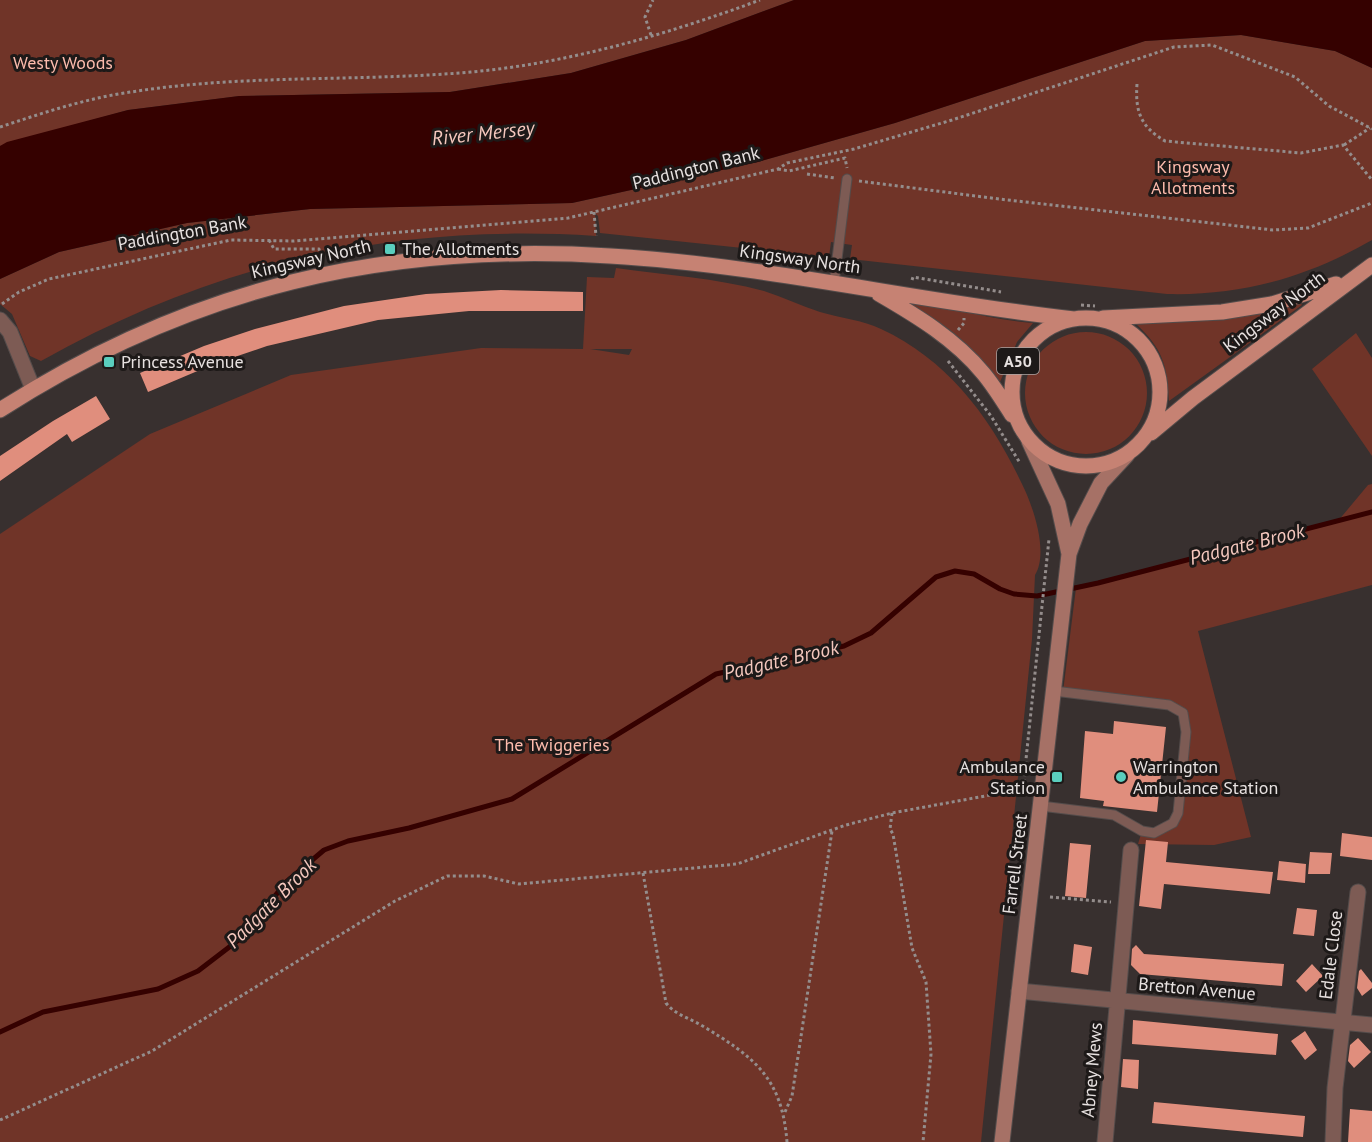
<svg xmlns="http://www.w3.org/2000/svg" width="1372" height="1142" viewBox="0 0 1372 1142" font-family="'PT Sans',sans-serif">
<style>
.green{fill:#703428;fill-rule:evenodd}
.water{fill:#350100}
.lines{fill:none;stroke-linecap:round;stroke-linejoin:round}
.stream{stroke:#350100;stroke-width:5}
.building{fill:#e08e7d}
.lane-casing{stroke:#544c4b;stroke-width:11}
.street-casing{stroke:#544c4b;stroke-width:17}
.secondary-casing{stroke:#544c4b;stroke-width:17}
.primary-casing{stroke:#544c4b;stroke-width:17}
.path{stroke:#948d8c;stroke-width:3;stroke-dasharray:3 3;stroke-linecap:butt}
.lane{stroke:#7d5b54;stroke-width:9}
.street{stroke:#7d5b54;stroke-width:15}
.secondary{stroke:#a67166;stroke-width:15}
.primary{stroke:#c68273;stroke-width:15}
.poi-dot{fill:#5acebe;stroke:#1d1918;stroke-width:2}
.labels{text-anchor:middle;stroke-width:6;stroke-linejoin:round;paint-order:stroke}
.shield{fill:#1d1918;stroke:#aaa5a4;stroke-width:1.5}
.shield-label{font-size:16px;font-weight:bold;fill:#e7e1e0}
.park-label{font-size:18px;fill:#febcad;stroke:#1d1918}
.street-label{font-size:18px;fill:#e7e1e0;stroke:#1d1918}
.poi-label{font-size:18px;fill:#e7e1e0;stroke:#1d1918;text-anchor:start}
.water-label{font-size:20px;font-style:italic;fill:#f4c7bd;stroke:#1d1918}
</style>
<rect width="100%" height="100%" fill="#38302f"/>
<!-- green -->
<path class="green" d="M0,0H794L686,40L571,73L450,92L240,96L128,110L0,146Z
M1241,35L1335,51L1372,68V240C1308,277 1242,296 1167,294L850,259L852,245L831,242L829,257L600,233L598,216L595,213L596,236C394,223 218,262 41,361L30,356L12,314L0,304V279L59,252L187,223L310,209L572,203L758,162L895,123L1145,41Z
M616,268C665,275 716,278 764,291C783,297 801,306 820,312C840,318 863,320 881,329C948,360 991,418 1022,484C1033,506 1049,552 1035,575L1032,639L981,1142H0V534L150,434L291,375L481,348L583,349L587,277L614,278ZM590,349H632L629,355Z
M894,298C941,303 986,320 1033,323L1017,342L1000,382C968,341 942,319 894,298Z
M1300,302L1302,305L1169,401C1167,365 1163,349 1136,324L1225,320Z
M1025 393a61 61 0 1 1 122 0a61 61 0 1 1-122 0Z
M1356,333L1372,358V456L1312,369Z
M1372,484V585L1198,631L1251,837L1214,845L1138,844L1142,831L1154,833L1173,823L1186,732L1176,708L1063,692L1076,588L1338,521L1368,485Z"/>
<!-- water -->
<path class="water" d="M794,0H1372V68L1335,51L1241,35L1145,41L895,123L758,162L572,203L310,209L187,223L59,252L0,279V146L7,142L128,110L239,96L450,92L571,73L686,40Z"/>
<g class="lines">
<!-- stream -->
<path class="stream" d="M0,1032L43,1012L158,989L198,971L245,935L285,883L324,850L348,841L409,828L512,799L716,674L844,646L871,633L936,577L955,571L974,574L1000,589L1014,594L1037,596L1098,583L1372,512"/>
</g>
<!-- building -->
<path class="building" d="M501,290L583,292V311H469L378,320L267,346L214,364L148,392L140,373L204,346L255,329L344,306L426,294Z
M96,396L110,419L72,442L67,434L0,481V456L53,421Z
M1114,721L1166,727L1157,812L1103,806L1104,801L1080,798L1085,731L1113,734Z
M1342,833L1372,837V860L1340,856Z
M1146,840L1168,842L1166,862L1273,872L1270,894L1164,884L1161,909L1139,906Z
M1070,843L1091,845L1086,898L1065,896Z
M1310,852L1332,853L1330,874H1308Z
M1279,861L1306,864L1305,883L1277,880Z
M1297,908L1317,910L1314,936L1293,934Z
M1074,944L1092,947L1088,975L1071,972Z
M1136,945L1144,954L1284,964L1282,986L1140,974L1131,965L1132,949Z
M1312,964L1323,976L1306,992L1296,981Z
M1361,969L1372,983V988L1362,996L1357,988L1359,971Z
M1133,1020L1278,1034L1276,1055L1132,1044Z
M1305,1031L1317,1050L1305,1060L1291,1041Z
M1358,1038L1371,1052L1354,1068L1348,1061L1350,1045Z
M1123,1059L1139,1060L1138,1089L1121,1087Z
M1154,1102L1305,1116L1303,1137L1152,1123Z
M1350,1109L1372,1111V1142H1348Z"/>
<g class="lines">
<defs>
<path id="lane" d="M834,283L847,179
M1041,806L1114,815L1142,831L1154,833L1173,823L1178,813L1186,732L1183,713L1169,705L1054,691"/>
<path id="street" d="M0,320L10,332L33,389
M1019,991L1372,1025
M1105,1142L1131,850
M1333,1142L1335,1088L1358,892"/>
<path id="secondary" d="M1029,441L1058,504L1069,554
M1002,1142L1069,554L1080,524L1101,483L1127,455"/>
<path id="primary" d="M879,294C917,316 955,339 983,373C994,386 1003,401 1012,415
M1103,318L1222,312L1272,304L1336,284
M1012 392a74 74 0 1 1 148 0a74 74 0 1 1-148 0Z
M0,410C190,288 385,242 610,256C766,265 919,302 1074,319
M1151,433L1193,398L1372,265"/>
</defs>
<!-- lane casing -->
<use href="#lane" class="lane-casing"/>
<!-- street casing -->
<use href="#street" class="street-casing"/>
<!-- secondary casing -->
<use href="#secondary" class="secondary-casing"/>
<!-- primary casing -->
<use href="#primary" class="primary-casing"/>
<!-- path -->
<path class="path" d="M651,35L645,17L653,0
M1137,84C1135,112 1141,127 1165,141L1301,153L1343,145L1372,180
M0,127C43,113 87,98 131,92C243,74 358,82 471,72C570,63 668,34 760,0
M1344,145L1370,128
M778,169L789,171L845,158L847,168
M807,174L835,178
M859,181L999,199L1273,230L1308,228L1372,203
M594,212L596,236
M269,240L274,249H319L320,253
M912,280L913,277L1001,292
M2,304L19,292L49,279L231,240L294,241L568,218L778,169L787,163L854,149L952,120L1174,47L1212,45L1295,77L1329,106L1372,129
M1081,305L1095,306
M958,330L964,323V318
M948,361L991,416L1020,463
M1023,788L1049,539
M892,813L890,829L893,834L912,948L926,982L931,1054L923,1142
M643,873L666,1003C674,1014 689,1018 701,1025C754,1057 782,1077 787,1142
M1050,897L1111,902
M785,1112L792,1096L832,831
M0,1120L152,1051L395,901L447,876H484L519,884L737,864L846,825L892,813L1029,788"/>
<!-- lane -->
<use href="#lane" class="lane"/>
<!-- street -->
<use href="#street" class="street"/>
<!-- secondary -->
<use href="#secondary" class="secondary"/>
<!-- primary -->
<use href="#primary" class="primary"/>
</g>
<!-- markers -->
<g class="poi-dot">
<rect x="384" y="243" width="12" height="12" rx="3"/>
<rect x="103" y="356" width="12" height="12" rx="3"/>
<rect x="1051" y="771" width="12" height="12" rx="3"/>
<circle cx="1121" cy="777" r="6"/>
</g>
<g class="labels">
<!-- shield labels -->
<rect class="shield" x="997" y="348" width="42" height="26" rx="4.5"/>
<g class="shield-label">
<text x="1018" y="367">A50</text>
</g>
<!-- park labels -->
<g class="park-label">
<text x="63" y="69">Westy Woods</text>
<text x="1193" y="173">Kingsway<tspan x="1193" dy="21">Allotments</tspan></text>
<text x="552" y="751">The Twiggeries</text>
</g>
<!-- street labels -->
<g class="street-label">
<text transform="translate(696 168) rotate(-14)" y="6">Paddington Bank</text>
<text transform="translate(182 233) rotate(-10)" y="6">Paddington Bank</text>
<text transform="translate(311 259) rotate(-13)" y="6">Kingsway North</text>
<text transform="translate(800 259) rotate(8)" y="6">Kingsway North</text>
<text transform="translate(1274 312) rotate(-37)" y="6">Kingsway North</text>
<text transform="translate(1015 864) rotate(-83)" y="6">Farrell Street</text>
<text transform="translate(1331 955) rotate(-83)" y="6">Edale Close</text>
<text transform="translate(1197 989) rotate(5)" y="6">Bretton Avenue</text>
<text transform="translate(1092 1070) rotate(-85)" y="6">Abney Mews</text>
</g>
<!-- poi labels -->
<g class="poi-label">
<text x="402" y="255">The Allotments</text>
<text x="121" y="368">Princess Avenue</text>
<text x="1045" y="773" text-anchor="end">Ambulance<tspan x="1045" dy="21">Station</tspan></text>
<text x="1133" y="773">Warrington<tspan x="1133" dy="21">Ambulance Station</tspan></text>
</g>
<!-- water labels -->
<g class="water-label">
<text transform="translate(483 133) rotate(-6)" y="7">River Mersey</text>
<text transform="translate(1247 544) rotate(-14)" y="7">Padgate Brook</text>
<text transform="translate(781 660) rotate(-13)" y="7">Padgate Brook</text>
<text transform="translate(271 903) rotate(-45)" y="7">Padgate Brook</text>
</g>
</g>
</svg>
